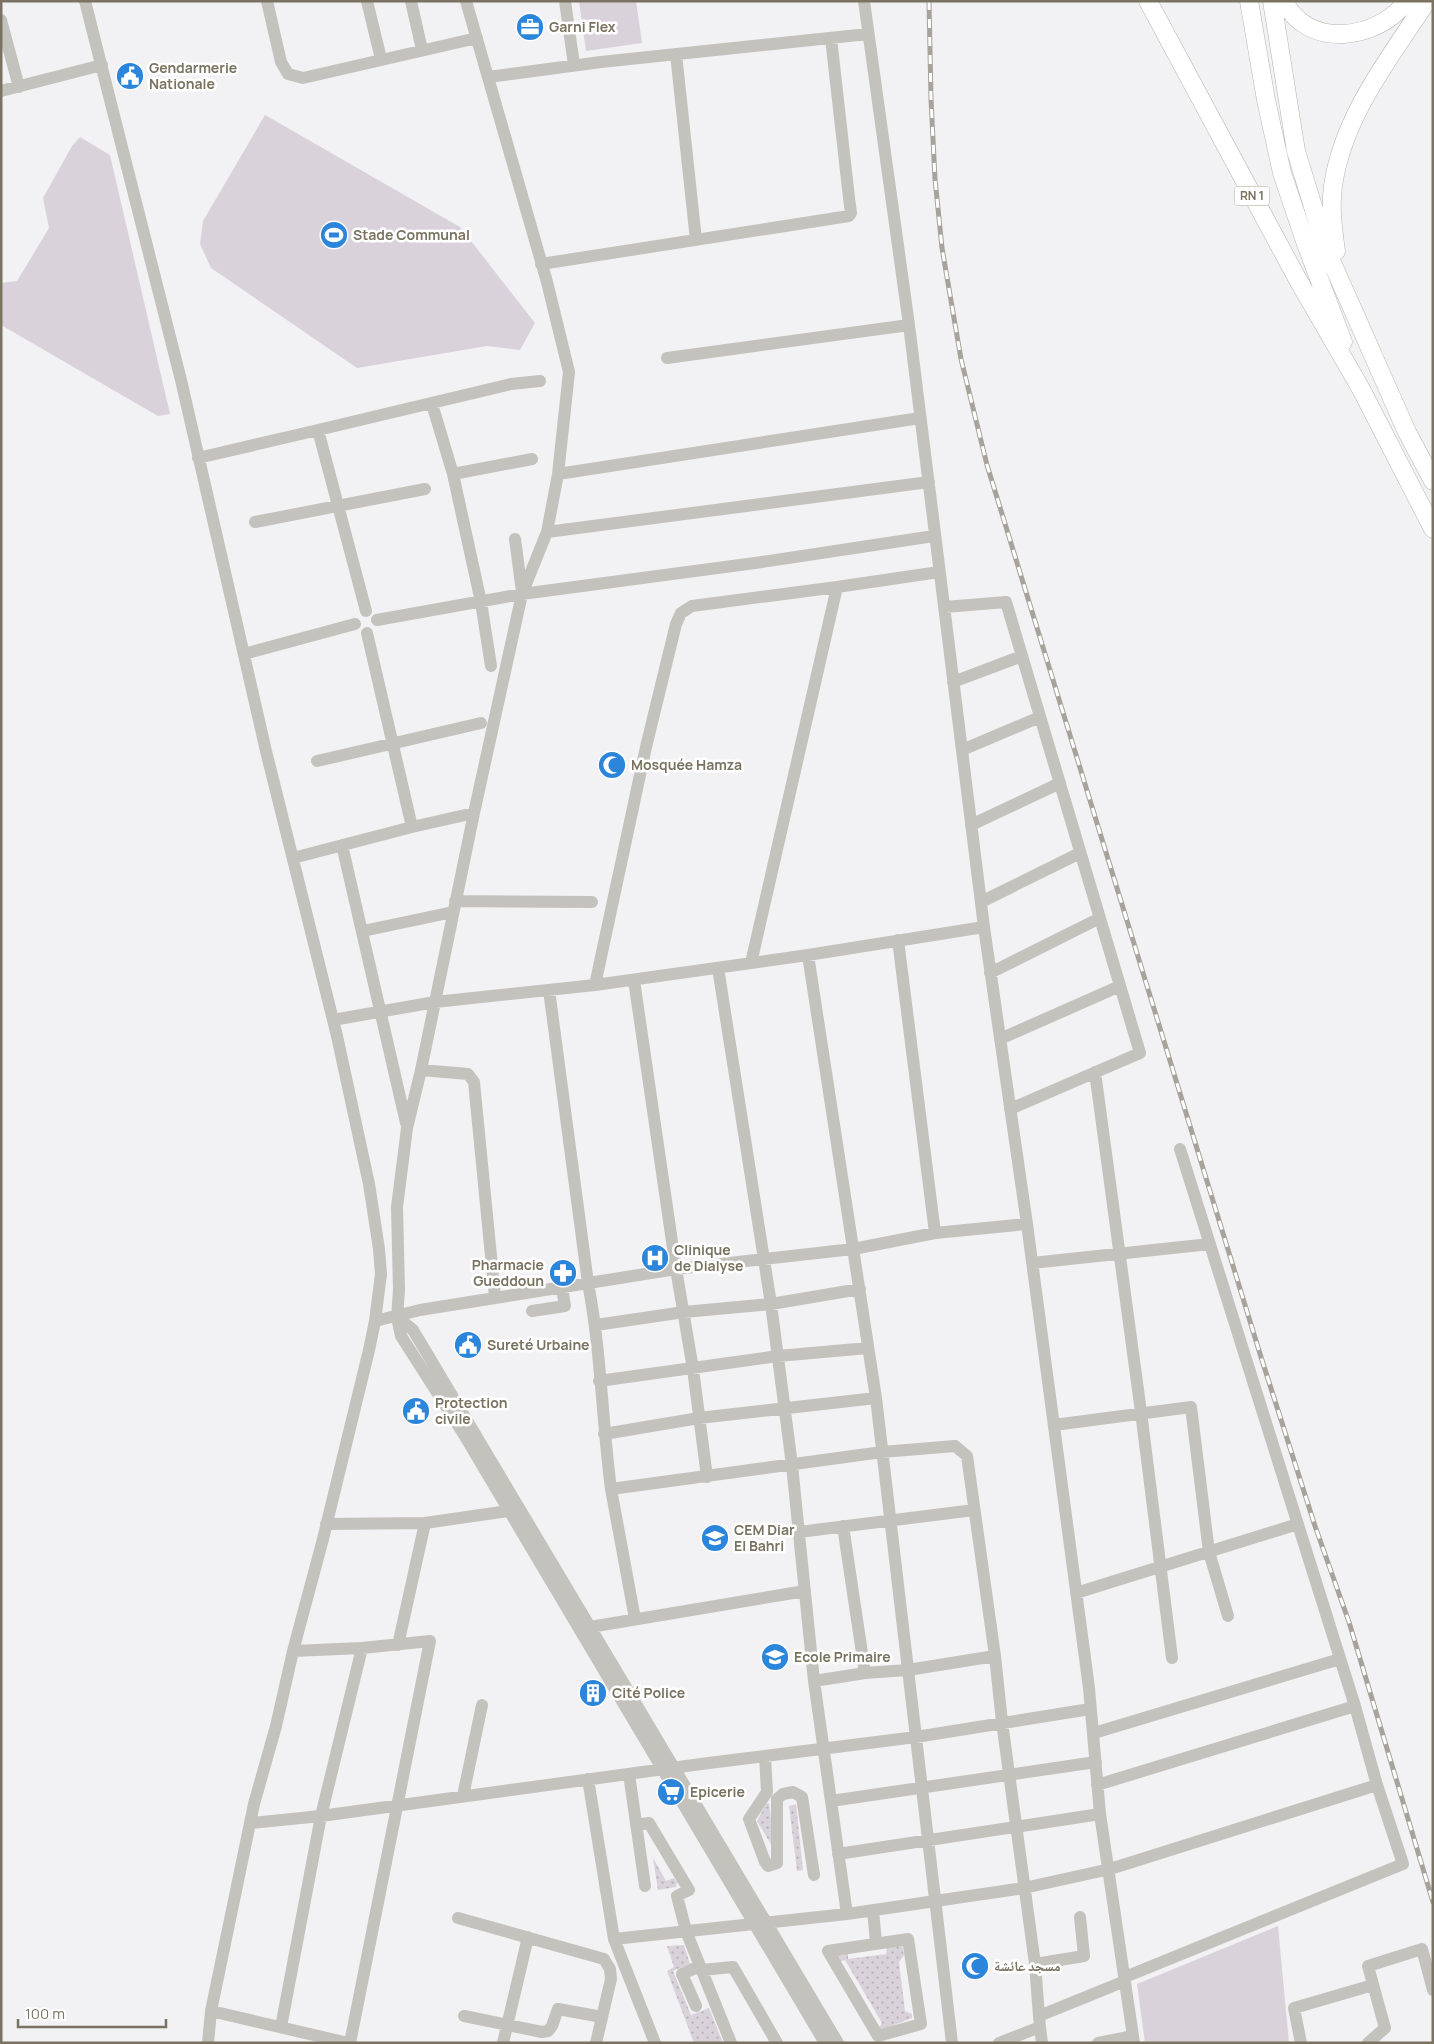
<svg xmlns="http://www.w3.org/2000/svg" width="1434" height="2044" viewBox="0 0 1434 2044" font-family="Manrope,'Noto Naskh Arabic',sans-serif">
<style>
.green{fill:#dad2db}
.garden{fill:url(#garden-dots)}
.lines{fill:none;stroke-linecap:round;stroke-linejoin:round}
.highway-casing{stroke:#b5b3ae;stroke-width:19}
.minor{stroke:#c4c2bd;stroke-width:12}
.highway{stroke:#fff;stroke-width:18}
.rail-casing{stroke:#a7a39b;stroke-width:5}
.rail{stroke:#fff;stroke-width:3;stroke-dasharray:9;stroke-linecap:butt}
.labels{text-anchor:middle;stroke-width:5;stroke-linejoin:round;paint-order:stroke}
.shield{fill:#fff;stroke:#a29d90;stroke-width:1}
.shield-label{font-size:12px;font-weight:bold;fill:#7a7361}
.poi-label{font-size:14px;font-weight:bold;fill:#7a7361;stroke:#fff;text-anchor:start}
</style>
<defs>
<pattern id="garden-dots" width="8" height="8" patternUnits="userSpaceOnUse" patternTransform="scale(1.25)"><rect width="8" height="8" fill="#dad2db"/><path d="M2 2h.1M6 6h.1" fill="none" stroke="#b6afb5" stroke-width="1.8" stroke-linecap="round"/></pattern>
</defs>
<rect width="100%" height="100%" fill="#f2f1f4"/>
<!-- green -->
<path class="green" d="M579,1H636L642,43L586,51Z
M265,115L460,227L535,323L520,350L487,346L357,368L211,268L200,244L203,221Z
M80,137L110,155L170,414L158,416L1,325V283L17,281L49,228L43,198L72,146Z
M1278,1926L1289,2043H1145L1137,1984Z"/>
<!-- garden -->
<path class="garden" d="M769,1803L775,1851L757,1821L766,1804Z
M796,1804L803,1870L797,1871L789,1806Z
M653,1858L666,1881L674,1878L677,1882L676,1887L658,1890Z
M684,1945L690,1964L673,1971L691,2015L709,2008L723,2043H694L667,1971L674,1967L667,1946Z
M902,1945L904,1955L899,1962L905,2011L912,2014V2018L879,2031L878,2029L882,2023L845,1960L839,1962L835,1955L848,1952V1959L886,1954L887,1947Z"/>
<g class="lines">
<defs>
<path id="highway" d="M1148,1L1298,280L1361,389L1433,529
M1249,1L1266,100L1282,173L1306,244L1343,342
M1272,1L1296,151L1326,249L1407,432L1433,481
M1284,1C1308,50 1378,40 1407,1
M1336,251C1333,229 1330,208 1333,186C1343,116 1389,59 1427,1"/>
</defs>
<!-- highway casing -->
<use href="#highway" class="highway-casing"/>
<!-- minor -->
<path class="minor" d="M85,1L181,380L266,751L337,1036L369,1184L379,1249L381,1274L375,1321L369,1350L323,1539L293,1651L276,1726L254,1804L211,2011L208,2043
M267,1L281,62L288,74L303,78L477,38
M367,1L381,59
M411,1L422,50
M565,1L574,65
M864,1L909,325L984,927L1027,1224L1089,1688L1100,1814L1134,2043
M1,20L19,87
M676,54L696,240
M488,77L601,62L868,34
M1,91L102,65
M541,264L849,216L851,213L849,198L831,38
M667,358L909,325
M432,404L453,474L481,602L491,666
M198,458L318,430
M453,474L532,459
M558,474L920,418
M255,522L425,489
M547,532L929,482
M515,539L522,592
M837,587L939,572
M945,607L1006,602L1140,1053L1010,1109
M366,611L318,430L511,384L540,381
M377,620L522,594L755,563L934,536
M244,654L355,624
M953,682L1022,656
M962,750L1040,717
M317,761L481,723
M971,825L1060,783
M412,827L474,813
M342,845L406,1123
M293,858L412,827L367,633
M455,901L592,902
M981,902L1080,853
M363,931L453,912
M898,940L935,1233
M808,955L876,1398L952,2043
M718,968L771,1304L792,1465L814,1681L847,1914
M990,973L1100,918
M634,980L676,1269L693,1369L707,1477
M595,985L646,747L676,624L681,613L692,606L837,587L751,963
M549,990L588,1283C601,1350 602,1420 611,1489L882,1452L955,1446L967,1456L995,1656L1002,1722L1035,1964L1039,2016
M333,1020L435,1002L595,985L808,955L984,927
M1000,1039L1120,986
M421,1070L468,1074L474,1082L495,1297
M1095,1072L1141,1412L1172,1658
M1032,1263L1210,1244
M532,1311L565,1306L562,1288
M397,1317L399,1290L397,1207L407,1128L421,1070L474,813L522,594L547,532L558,474L569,372L547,282L466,1
M375,1321L420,1310L676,1269L853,1249L935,1233L1027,1224
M596,1325L684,1312L771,1304L860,1289
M599,1381L778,1356L868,1348
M1054,1425L1191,1407L1209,1552L1228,1616
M604,1434L699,1418L876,1398
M611,1489L635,1619
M326,1524L425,1523L508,1511
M843,1526L865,1673
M799,1532L974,1510
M1076,1593L1298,1524
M582,1626L590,1627L805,1591
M398,1645L425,1523
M293,1651L362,1648L430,1641L350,2043
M814,1681L865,1673L908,1670L995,1656
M1094,1733L1340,1659
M765,1756L767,1792L749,1819L765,1862L768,1866L777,1863V1799L783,1794L793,1792L802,1797L814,1875
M629,1774L645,1886
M588,1779L614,1939
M1097,1785L1355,1706
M463,1796L482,1705
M831,1801L1096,1762
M251,1823L321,1816L701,1764L916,1737L1090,1709
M636,1825L649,1823L689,1890L677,1896L686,1931L731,2043
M838,1854L1100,1814
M873,1910L876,1943
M458,1918L604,1959L610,1969L611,1979L596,2043
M908,1939L921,2024L878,2036L828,1951Z
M1035,1964L1084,1956L1080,1917
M702,1970L733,1967L777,2043
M1125,1977L1403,1864L1377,1785
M696,2006L682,1974L700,1966
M211,2011L348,2043
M464,2016L542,2032L548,2031L552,2026L558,2009L602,2017
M281,2027L321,1816L362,1648
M1040,2027L1042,2043
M503,2043L528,1937
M655,2043L614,1939L847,1914L1024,1888L1110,1869L1377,1785L1355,1706L1180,1149
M825,2043L463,1433L401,1336L397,1317L413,1330L838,2043
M999,2043L1040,2027L1039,2016L1125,1981
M1098,2043L1133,2036
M1301,2043L1294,2008L1373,1985
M1368,2043L1385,2028L1368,1966L1422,1949L1433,1990"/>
<!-- highway -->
<use href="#highway" class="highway"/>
<defs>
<path id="rail" d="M929,1L931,99L935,179L942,248L961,359L987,465L1261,1357L1315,1526L1349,1622L1433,1902"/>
</defs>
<!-- rail casing -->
<use href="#rail" class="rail-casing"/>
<!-- rail -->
<use href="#rail" class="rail"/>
</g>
<!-- icons -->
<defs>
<symbol id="office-disc" viewBox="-11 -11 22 22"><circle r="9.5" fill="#2b85da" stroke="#fff"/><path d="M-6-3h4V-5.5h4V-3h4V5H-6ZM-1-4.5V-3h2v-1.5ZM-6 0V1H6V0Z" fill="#fff"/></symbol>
<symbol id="civic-disc" viewBox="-11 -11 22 22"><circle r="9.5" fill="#2b85da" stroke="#fff"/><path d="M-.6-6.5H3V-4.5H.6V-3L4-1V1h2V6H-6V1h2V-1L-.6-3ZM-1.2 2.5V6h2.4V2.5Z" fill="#fff"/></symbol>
<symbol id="stadium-disc" viewBox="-11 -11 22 22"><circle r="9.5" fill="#2b85da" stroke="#fff"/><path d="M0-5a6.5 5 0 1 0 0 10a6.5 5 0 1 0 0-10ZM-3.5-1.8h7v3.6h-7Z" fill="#fff"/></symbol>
<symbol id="mosque-disc" viewBox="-11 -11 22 22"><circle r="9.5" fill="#2b85da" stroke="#fff"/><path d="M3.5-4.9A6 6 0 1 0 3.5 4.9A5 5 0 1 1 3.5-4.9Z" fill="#fff"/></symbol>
<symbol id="hospital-disc" viewBox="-11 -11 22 22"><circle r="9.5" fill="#2b85da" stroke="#fff"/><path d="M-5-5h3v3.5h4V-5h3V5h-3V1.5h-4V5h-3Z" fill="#fff"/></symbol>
<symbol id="pharmacy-disc" viewBox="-11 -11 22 22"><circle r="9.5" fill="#2b85da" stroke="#fff"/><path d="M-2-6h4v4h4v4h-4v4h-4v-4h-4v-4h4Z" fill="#fff"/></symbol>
<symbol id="school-disc" viewBox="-11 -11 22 22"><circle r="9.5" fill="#2b85da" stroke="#fff"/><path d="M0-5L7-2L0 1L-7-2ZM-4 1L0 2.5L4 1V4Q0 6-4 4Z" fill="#fff"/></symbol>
<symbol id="building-disc" viewBox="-11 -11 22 22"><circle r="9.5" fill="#2b85da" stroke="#fff"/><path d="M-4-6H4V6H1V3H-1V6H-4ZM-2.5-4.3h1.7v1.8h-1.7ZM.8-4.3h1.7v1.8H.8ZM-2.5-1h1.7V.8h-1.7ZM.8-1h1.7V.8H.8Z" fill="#fff"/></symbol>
<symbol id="supermarket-disc" viewBox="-11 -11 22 22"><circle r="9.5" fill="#2b85da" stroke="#fff"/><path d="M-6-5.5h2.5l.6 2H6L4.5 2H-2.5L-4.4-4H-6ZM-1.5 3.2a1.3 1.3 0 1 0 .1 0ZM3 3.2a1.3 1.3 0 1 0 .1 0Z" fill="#fff"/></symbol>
</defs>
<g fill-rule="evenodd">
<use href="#office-disc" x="514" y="11" width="32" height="32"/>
<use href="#civic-disc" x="114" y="60" width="32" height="32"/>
<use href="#stadium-disc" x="318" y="219" width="32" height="32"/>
<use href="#mosque-disc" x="596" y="749" width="32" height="32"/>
<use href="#hospital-disc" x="639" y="1242" width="32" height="32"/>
<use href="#pharmacy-disc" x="547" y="1257" width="32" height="32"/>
<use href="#civic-disc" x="452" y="1329" width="32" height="32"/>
<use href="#civic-disc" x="400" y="1395" width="32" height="32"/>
<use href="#school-disc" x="699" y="1522" width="32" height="32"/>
<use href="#school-disc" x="759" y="1641" width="32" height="32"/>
<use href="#building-disc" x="577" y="1677" width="32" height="32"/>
<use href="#supermarket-disc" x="655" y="1776" width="32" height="32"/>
<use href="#mosque-disc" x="959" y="1950" width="32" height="32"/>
</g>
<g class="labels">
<!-- shield labels -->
<rect class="shield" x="1234.5" y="186.5" width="35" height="19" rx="4"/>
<g class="shield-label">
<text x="1252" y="200">RN 1</text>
</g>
<!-- poi labels -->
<g class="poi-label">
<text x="549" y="32">Garni Flex</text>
<text x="149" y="73">Gendarmerie<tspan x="149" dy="16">Nationale</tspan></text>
<text x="353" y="240">Stade Communal</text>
<text x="631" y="770">Mosquée Hamza</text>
<text x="674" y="1255">Clinique<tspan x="674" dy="16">de Dialyse</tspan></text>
<text x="544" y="1270" text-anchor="end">Pharmacie<tspan x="544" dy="16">Gueddoun</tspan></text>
<text x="487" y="1350">Sureté Urbaine</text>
<text x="435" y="1408">Protection<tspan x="435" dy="16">civile</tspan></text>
<text x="734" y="1535">CEM Diar<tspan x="734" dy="16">El Bahri</tspan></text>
<text x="794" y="1662">Ecole Primaire</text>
<text x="612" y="1698">Cité Police</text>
<text x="690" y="1797">Epicerie</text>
<text x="994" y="1971">مسجد عائشة</text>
</g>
</g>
<!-- border -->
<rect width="1434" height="2044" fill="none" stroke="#7a7361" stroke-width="5"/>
<!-- scale -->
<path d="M18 2019v8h148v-8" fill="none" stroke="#7a7361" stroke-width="2.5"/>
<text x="25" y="2019" font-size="15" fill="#7a7361" stroke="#ffffff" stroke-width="4" paint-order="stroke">100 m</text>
</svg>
